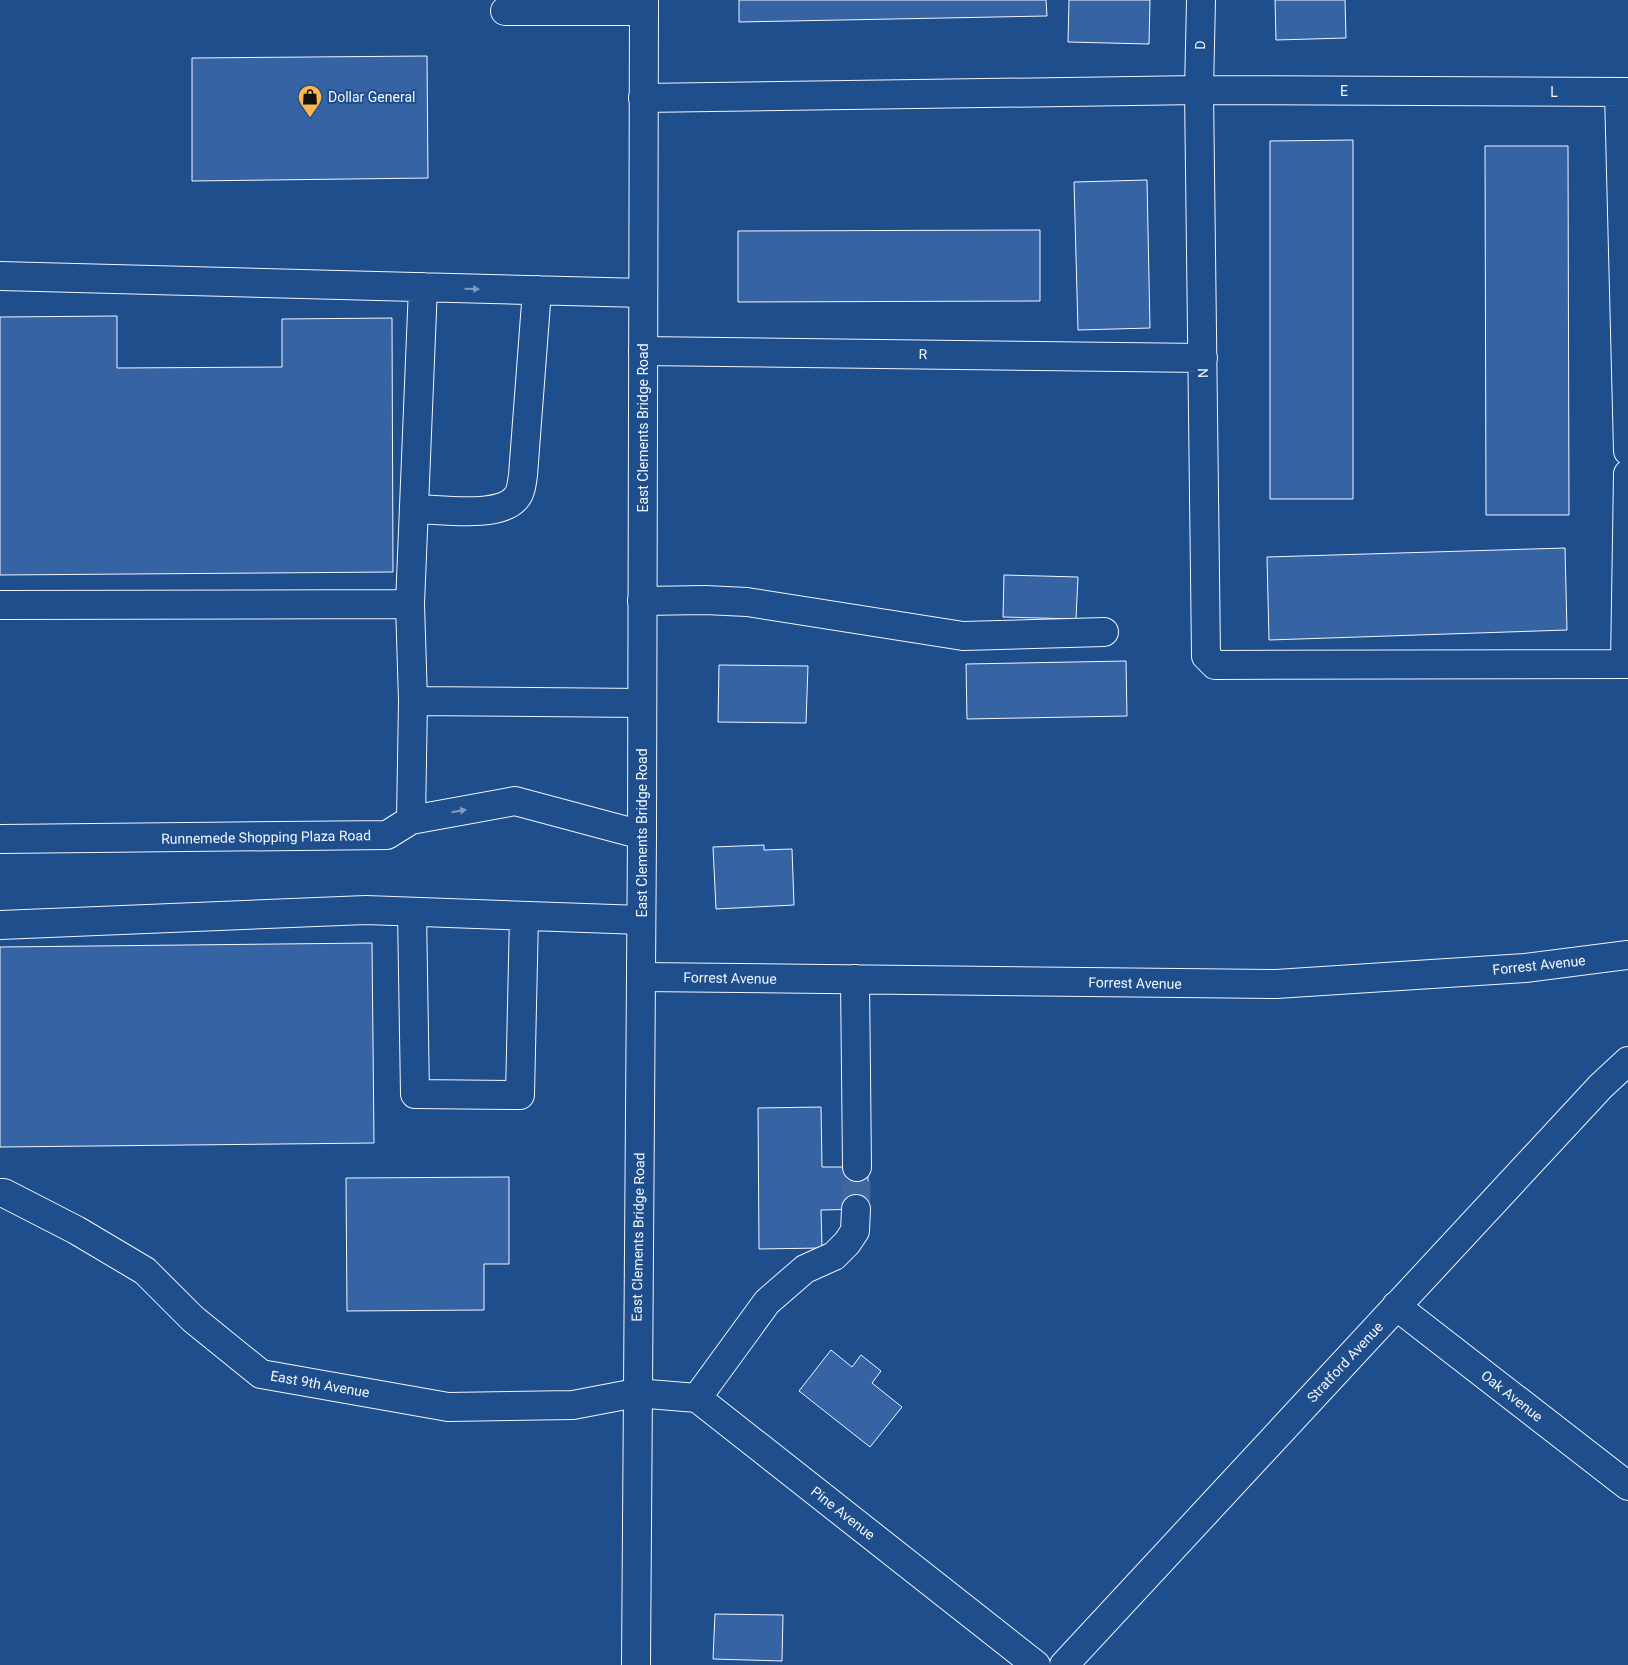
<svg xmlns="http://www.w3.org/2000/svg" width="1628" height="1665" viewBox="0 0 1628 1665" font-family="Roboto,sans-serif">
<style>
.building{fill:#3563a3;stroke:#f2f6ff}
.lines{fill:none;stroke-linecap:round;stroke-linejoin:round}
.minor-tunnel{stroke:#3f679d;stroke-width:28;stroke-dasharray:28 14;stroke-linecap:butt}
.minor-casing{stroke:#f2f6ff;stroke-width:30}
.major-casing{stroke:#f2f6ff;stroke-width:30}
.minor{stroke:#1f4e8c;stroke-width:28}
.major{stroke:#1f4e8c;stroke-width:28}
.oneway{fill:#7e9ac0}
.labels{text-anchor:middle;stroke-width:4;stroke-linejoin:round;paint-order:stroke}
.street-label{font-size:14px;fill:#f2f6ff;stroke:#1f4e8c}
.poi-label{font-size:14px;fill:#f2f6ff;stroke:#1f4e8c;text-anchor:start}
</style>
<rect width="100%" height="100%" fill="#1f4e8c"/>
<!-- building -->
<path class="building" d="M739,0H1046L1047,16L739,22Z
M1069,0H1150L1149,44L1068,42Z
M1275,0H1345L1346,38L1276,40Z
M427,56L428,178L192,181V58Z
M1353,140V499H1270V141Z
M1485,146H1568L1569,515H1486Z
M1147,180L1150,328L1078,330L1074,182Z
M1040,230V301L738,302V231Z
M117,316V368L282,367V319L392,318L393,572L0,575V317Z
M1565,548L1567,630L1269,640L1267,557Z
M1004,575L1078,577L1076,619L1003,617Z
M1126,661L1127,716L967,719L966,664Z
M719,665L808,666L806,723L718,722Z
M764,845V850L792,849L794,905L716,909L713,847Z
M372,943L374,1143L0,1147V947Z
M821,1107L822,1167H868V1209L821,1210L822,1248L759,1249L758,1108Z
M509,1177V1264H484V1310L347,1311L346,1178Z
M831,1350L852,1367L861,1355L881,1371L872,1383L902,1407L870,1447L799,1391Z
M715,1614L783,1615L782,1661L713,1659Z"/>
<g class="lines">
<!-- minor-tunnel -->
<path class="minor-tunnel" d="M856,1209L857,1167"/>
<defs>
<path id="minor" d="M1201,0L1199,90L1206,656L1215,665L1628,664
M505,11H644
M1619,92L1628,451
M643,98L1199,90L1628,92
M0,276L643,293
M423,287L410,604L413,701L642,703
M643,351L1203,358
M414,509C439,509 499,519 516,498C521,493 522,482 523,475L537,290
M642,601L705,600L747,602L963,636L1104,632
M0,605L410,604
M1625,664L1628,474
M411,820L413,701
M0,839L387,835L411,820L515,801L642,835
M412,912L415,1094L520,1095L524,916
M0,925L366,910L641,920
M641,977L1276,984L1525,968L1628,955
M855,979L857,1167
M0,1193H4L76,1230L145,1271L193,1319L261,1374L448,1407L573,1405L636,1393L697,1398L1036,1665
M1396,1306L1628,1486
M697,1398L767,1302L805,1269L834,1256L847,1243L855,1231L856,1209
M1064,1665L1601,1086L1628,1061"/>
<path id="major" d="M636,1665L642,835L644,0"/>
</defs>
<!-- minor casing -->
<use href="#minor" class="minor-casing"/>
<!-- major casing -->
<use href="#major" class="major-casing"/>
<!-- minor -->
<use href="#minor" class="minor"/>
<!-- major -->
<use href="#major" class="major"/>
</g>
<!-- one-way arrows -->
<defs><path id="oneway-solid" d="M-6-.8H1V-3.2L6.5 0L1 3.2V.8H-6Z" transform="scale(1.25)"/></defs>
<g class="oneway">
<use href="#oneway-solid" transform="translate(472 289) rotate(1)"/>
<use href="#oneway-solid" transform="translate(459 811) rotate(-10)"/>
</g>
<!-- icons -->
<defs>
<symbol id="shop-pin" viewBox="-11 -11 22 30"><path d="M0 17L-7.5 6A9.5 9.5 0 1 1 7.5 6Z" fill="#ffb74d" stroke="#1f4e8c"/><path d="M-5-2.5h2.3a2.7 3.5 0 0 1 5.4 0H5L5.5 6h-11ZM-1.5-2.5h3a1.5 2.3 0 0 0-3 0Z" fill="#111"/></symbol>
</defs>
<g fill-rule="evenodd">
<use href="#shop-pin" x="296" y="83" width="28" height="38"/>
</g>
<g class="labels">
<!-- street labels -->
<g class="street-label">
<text transform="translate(1200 45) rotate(-89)" y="5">D</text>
<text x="1344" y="96">E</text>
<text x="1554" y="97">L</text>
<text transform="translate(923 354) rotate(1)" y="5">R</text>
<text transform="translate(1203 373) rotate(-91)" y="5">N</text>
<text transform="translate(643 428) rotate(-90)" y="5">East Clements Bridge Road</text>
<text transform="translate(642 833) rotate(-90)" y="5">East Clements Bridge Road</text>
<text transform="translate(266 837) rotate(-1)" y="5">Runnemede Shopping Plaza Road</text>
<text transform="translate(1539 965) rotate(-6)" y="5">Forrest Avenue</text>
<text transform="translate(730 978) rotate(1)" y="5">Forrest Avenue</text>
<text transform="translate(1135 983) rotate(1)" y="5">Forrest Avenue</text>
<text transform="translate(638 1237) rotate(-89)" y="5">East Clements Bridge Road</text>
<text transform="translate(1345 1362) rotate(-47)" y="5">Stratford Avenue</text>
<text transform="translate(320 1384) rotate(10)" y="5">East 9th Avenue</text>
<text transform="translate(1512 1396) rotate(38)" y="5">Oak Avenue</text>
<text transform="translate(843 1513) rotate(38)" y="5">Pine Avenue</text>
</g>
<!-- poi labels -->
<g class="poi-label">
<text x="328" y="102">Dollar General</text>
</g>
</g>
</svg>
